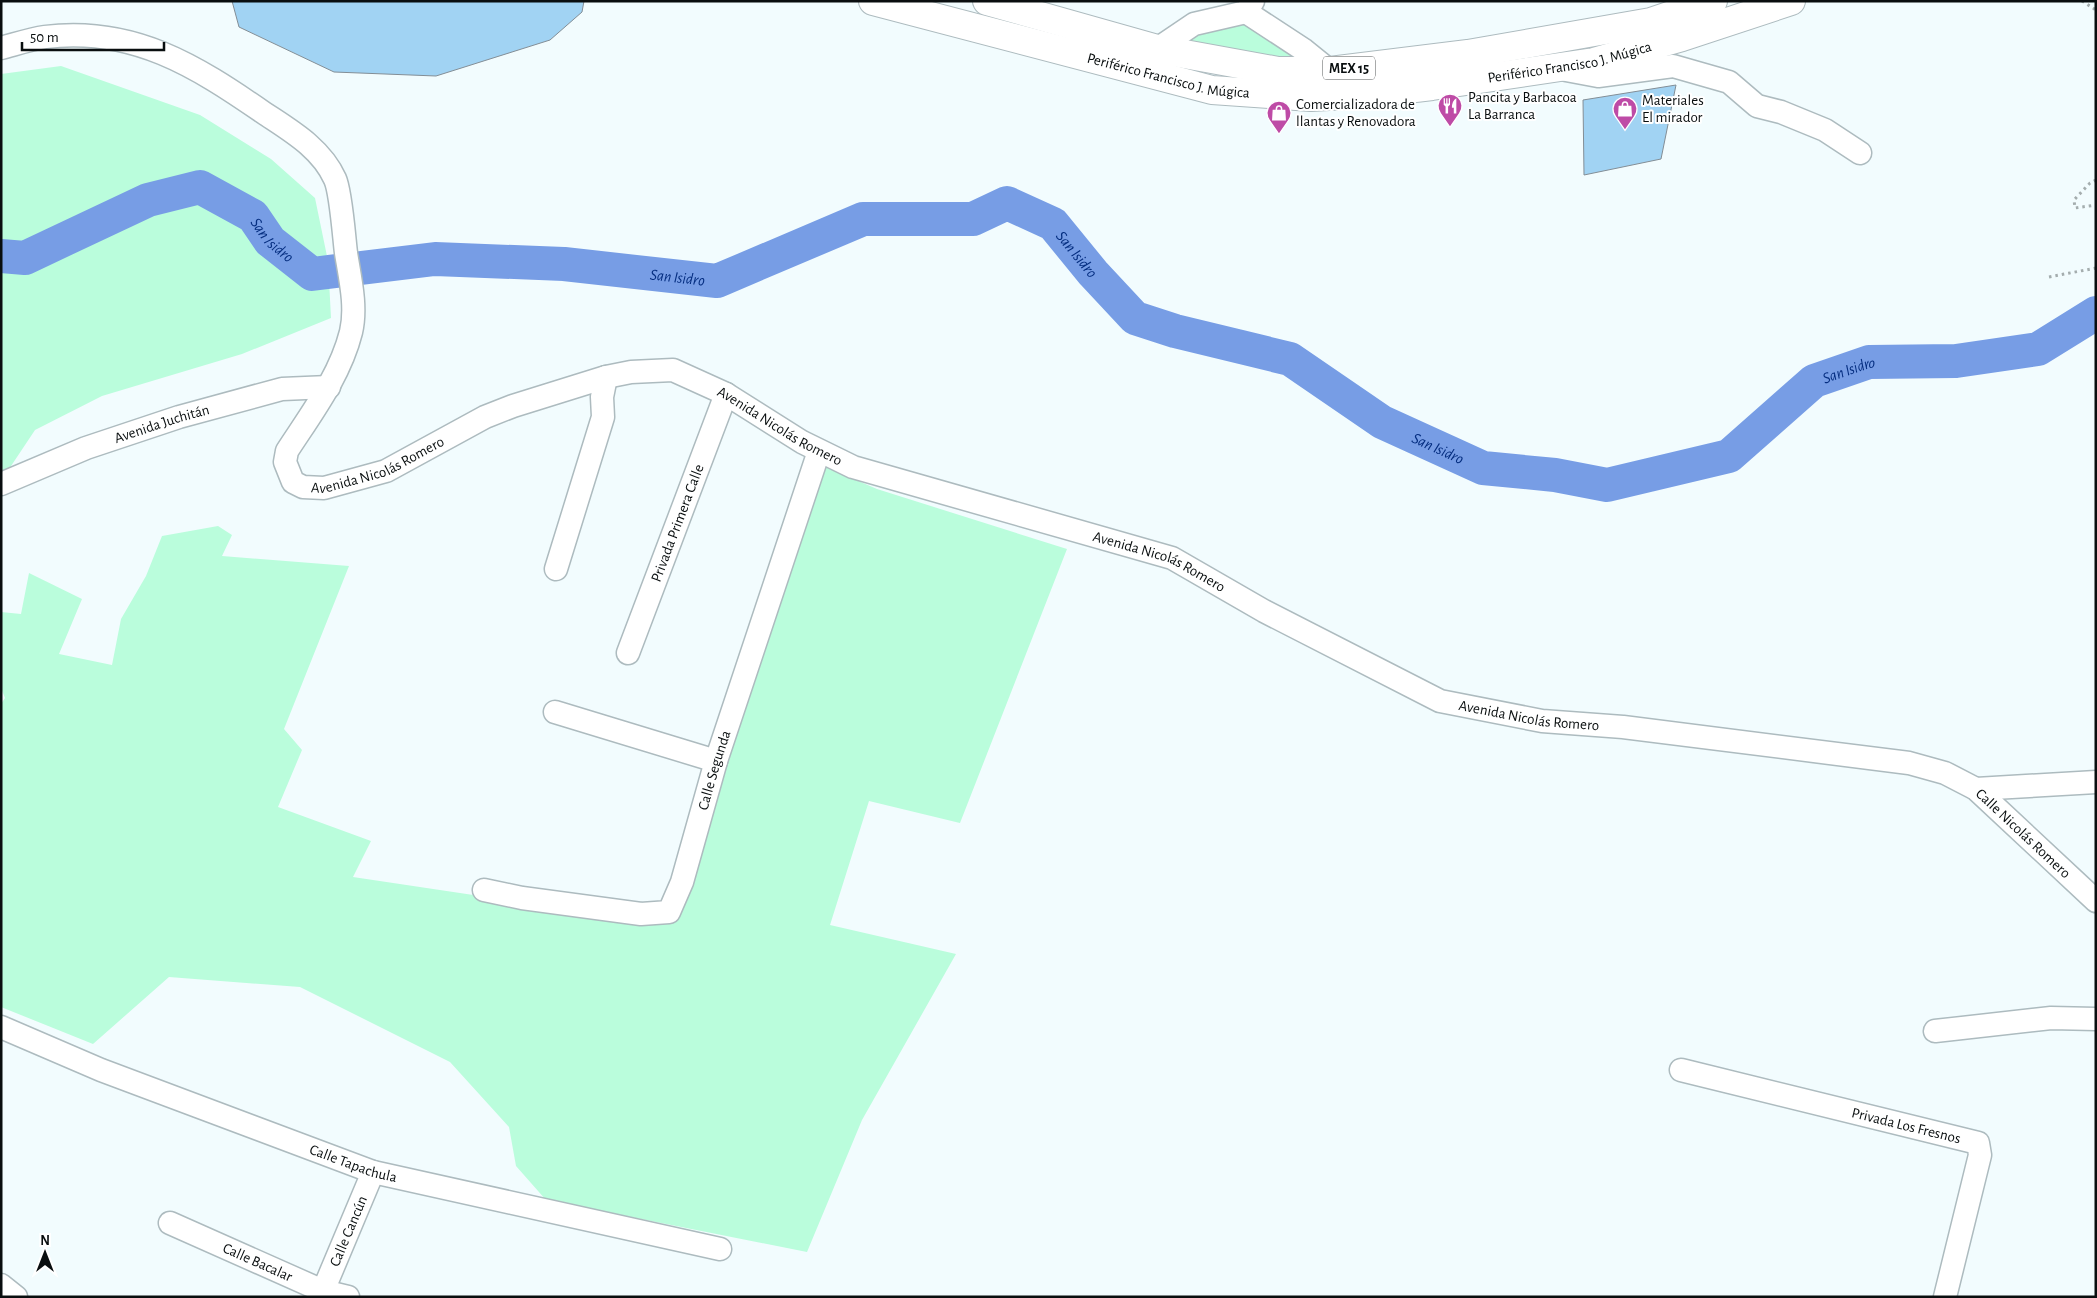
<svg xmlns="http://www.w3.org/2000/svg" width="2097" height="1298" viewBox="0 0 2097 1298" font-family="'Alegreya Sans',sans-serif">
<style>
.green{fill:#bafddc}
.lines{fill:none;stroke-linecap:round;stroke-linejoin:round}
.river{stroke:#779de5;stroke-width:34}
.building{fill:#a1d3f3;stroke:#838e96}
.minor-casing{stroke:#adbbbf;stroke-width:25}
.major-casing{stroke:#adbbbf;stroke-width:30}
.path{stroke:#a4adae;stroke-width:3;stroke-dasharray:2.5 4;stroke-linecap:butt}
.minor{stroke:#fff;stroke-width:22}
.major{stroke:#fff;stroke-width:28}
.labels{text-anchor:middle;stroke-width:4;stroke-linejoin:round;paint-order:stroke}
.shield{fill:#fff;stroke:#535657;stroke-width:1}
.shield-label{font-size:14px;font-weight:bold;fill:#090e0f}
.street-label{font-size:15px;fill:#090e0f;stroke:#fff}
.poi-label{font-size:15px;fill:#090e0f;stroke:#fff;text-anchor:start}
.water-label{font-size:16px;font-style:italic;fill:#052e80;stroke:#fff}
</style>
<rect width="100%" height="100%" fill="#f2fcfe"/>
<!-- green -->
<path class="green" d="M1244,17L1311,64L1173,43Z
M61,66L200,115L271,159L315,198L328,261L331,318L242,354L102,396L35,430L5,475L1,476V74Z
M821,465L877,489L1067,549L960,823L869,801L830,925L956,954L862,1120L807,1252L546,1200L516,1166L509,1127L450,1062L300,987L169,977L93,1044L1,1007V704L5,698L1,688V612L21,614L29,573L82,599L59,654L112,665L121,619L146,576L162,536L218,526L232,535L222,556L349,566L284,729L302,750L278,807L371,841L353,877L480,896L681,912Z"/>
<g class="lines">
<!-- river -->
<path class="river" id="s1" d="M1,256L25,258L148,200L200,187L253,216L270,241L312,274L435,259L564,264L717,281L863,219H973L1007,203L1053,224L1093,273L1135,318L1175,331L1290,359L1382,422L1483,468L1555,475L1607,485L1729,456L1814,381L1869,362L1956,361L2038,349L2096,313"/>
</g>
<!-- building -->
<path class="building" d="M232,1H584L582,12L550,40L436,76L334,72L239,27Z
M1676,85L1661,159L1584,175L1583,100Z"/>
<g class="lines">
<defs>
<g id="minor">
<path d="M1246,12L1304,50L1330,71"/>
<path id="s2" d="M1,48C16,44 31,39 45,37C133,26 196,66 264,113C291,131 321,148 335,179C341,192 344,237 346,253C350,278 357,307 351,332C340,376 311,414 287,451L285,462L293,482L303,487L324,488L386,471L485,417L513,406L606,377L631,372L673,370L726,394L802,442L853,467L1172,558L1264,611L1440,701L1542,721L1623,727L1909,763L1945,773L1976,789L2096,901"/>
<path d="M1157,49L1194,24L1246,12L1253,1"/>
<path d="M1566,70L1598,76L1673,66L1729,82L1757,106L1781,112L1825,130L1860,153"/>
<path id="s3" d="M1,484L86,448L179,417L282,389L329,387"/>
<path d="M556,569L603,417L602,397L606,377"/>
<path id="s4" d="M628,653L726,394"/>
<path d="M555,712L716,761"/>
<path d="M1976,789L2096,782"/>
<path id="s5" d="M484,890L522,898L641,914L669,912L682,882L716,761L819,451"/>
<path id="s6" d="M1,1027L101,1070L373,1172L720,1249"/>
<path d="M1935,1031L2051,1018L2096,1019"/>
<path id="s7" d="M1681,1070L1978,1143L1980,1155L1945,1297"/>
<path id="s8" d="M170,1223L323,1291L348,1297"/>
<path d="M1,1285L16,1297"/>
<path id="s9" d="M323,1291L373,1172"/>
</g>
<g id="major">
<path id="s10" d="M873,1L1212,90L1311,97L1365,94L1432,86L1594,62L1682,37L1791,1"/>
<path d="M987,1L1157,49L1278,71H1330L1468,54L1651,22L1713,1"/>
</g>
</defs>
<!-- minor casing -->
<use href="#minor" class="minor-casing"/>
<!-- major casing -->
<use href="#major" class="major-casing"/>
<!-- path -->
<path class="path" d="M2082,1L2096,10
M2096,180L2090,183L2074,200L2075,208L2096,205
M2049,277L2096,268"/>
<!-- minor -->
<use href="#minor" class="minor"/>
<!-- major -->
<use href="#major" class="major"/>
</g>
<!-- icons -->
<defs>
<symbol id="restaurant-pin" viewBox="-11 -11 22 30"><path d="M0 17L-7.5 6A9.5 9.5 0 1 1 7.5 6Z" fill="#be4ba6" stroke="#fff"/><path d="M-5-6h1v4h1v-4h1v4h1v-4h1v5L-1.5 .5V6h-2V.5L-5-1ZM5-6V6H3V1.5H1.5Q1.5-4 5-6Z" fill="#fff"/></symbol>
<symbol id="shop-pin" viewBox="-11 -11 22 30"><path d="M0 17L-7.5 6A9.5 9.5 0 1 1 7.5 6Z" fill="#be4ba6" stroke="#fff"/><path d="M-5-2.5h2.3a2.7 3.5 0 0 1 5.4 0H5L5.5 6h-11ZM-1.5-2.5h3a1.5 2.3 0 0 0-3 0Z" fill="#fff"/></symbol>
</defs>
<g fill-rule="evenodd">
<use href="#restaurant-pin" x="1436" y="92" width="28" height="38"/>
<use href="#shop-pin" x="1611" y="95" width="28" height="38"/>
<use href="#shop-pin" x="1265" y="99" width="28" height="38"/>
</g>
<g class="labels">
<!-- shield labels -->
<rect class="shield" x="1323" y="56.5" width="52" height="23" rx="4"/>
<g class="shield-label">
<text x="1349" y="73">MEX 15</text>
</g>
<!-- street labels -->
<g class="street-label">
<text dy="5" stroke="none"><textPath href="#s10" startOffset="711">Periférico Francisco J. Múgica</textPath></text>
<text dy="5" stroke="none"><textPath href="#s10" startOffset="305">Periférico Francisco J. Múgica</textPath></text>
<text dy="5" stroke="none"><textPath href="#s3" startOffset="172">Avenida Juchitán</textPath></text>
<text dy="5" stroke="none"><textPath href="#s2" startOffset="1230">Avenida Nicolás Romero</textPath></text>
<text dy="5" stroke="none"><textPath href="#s2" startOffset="795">Avenida Nicolás Romero</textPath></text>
<text dy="5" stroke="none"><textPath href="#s4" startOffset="139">Privada Primera Calle</textPath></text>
<text dy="5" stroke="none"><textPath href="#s2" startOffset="1635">Avenida Nicolás Romero</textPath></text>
<text dy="5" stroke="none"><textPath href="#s2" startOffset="2040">Avenida Nicolás Romero</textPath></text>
<text dy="5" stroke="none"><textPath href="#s5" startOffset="336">Calle Segunda</textPath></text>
<text dy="5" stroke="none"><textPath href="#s2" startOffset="2560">Calle Nicolás Romero</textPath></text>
<text dy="5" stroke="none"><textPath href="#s7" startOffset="232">Privada Los Fresnos</textPath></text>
<text dy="5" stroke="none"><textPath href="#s6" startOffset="378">Calle Tapachula</textPath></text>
<text dy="5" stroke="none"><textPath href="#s9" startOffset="65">Calle Cancún</textPath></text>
<text dy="5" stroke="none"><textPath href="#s8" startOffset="96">Calle Bacalar</textPath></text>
</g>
<!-- poi labels -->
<g class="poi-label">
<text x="1468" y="102">Pancita y Barbacoa<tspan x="1468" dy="17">La Barranca</tspan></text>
<text x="1642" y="105">Materiales<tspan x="1642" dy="17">El mirador</tspan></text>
<text x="1296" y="109">Comercializadora de<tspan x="1296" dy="17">llantas y Renovadora</tspan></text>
</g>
<!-- water labels -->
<g class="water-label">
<text dy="6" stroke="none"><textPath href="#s1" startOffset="305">San Isidro</textPath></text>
<text dy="6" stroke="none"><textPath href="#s1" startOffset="1160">San Isidro</textPath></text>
<text dy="6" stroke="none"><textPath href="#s1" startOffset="725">San Isidro</textPath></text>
<text dy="6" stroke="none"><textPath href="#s1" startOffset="2030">San Isidro</textPath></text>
<text dy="6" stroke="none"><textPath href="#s1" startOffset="1580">San Isidro</textPath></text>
</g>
</g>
<!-- border -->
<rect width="2097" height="1298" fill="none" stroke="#090e0f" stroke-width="5"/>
<!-- north arrow -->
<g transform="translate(45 1253)" stroke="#ffffff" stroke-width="4" paint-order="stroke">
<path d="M0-4L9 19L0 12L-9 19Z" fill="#090e0f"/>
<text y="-8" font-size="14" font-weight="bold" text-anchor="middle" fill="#090e0f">N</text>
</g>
<!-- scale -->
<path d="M22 42v8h142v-8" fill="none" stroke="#090e0f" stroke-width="2.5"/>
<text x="30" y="42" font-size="15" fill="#090e0f" stroke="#ffffff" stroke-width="4" paint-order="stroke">50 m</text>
</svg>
